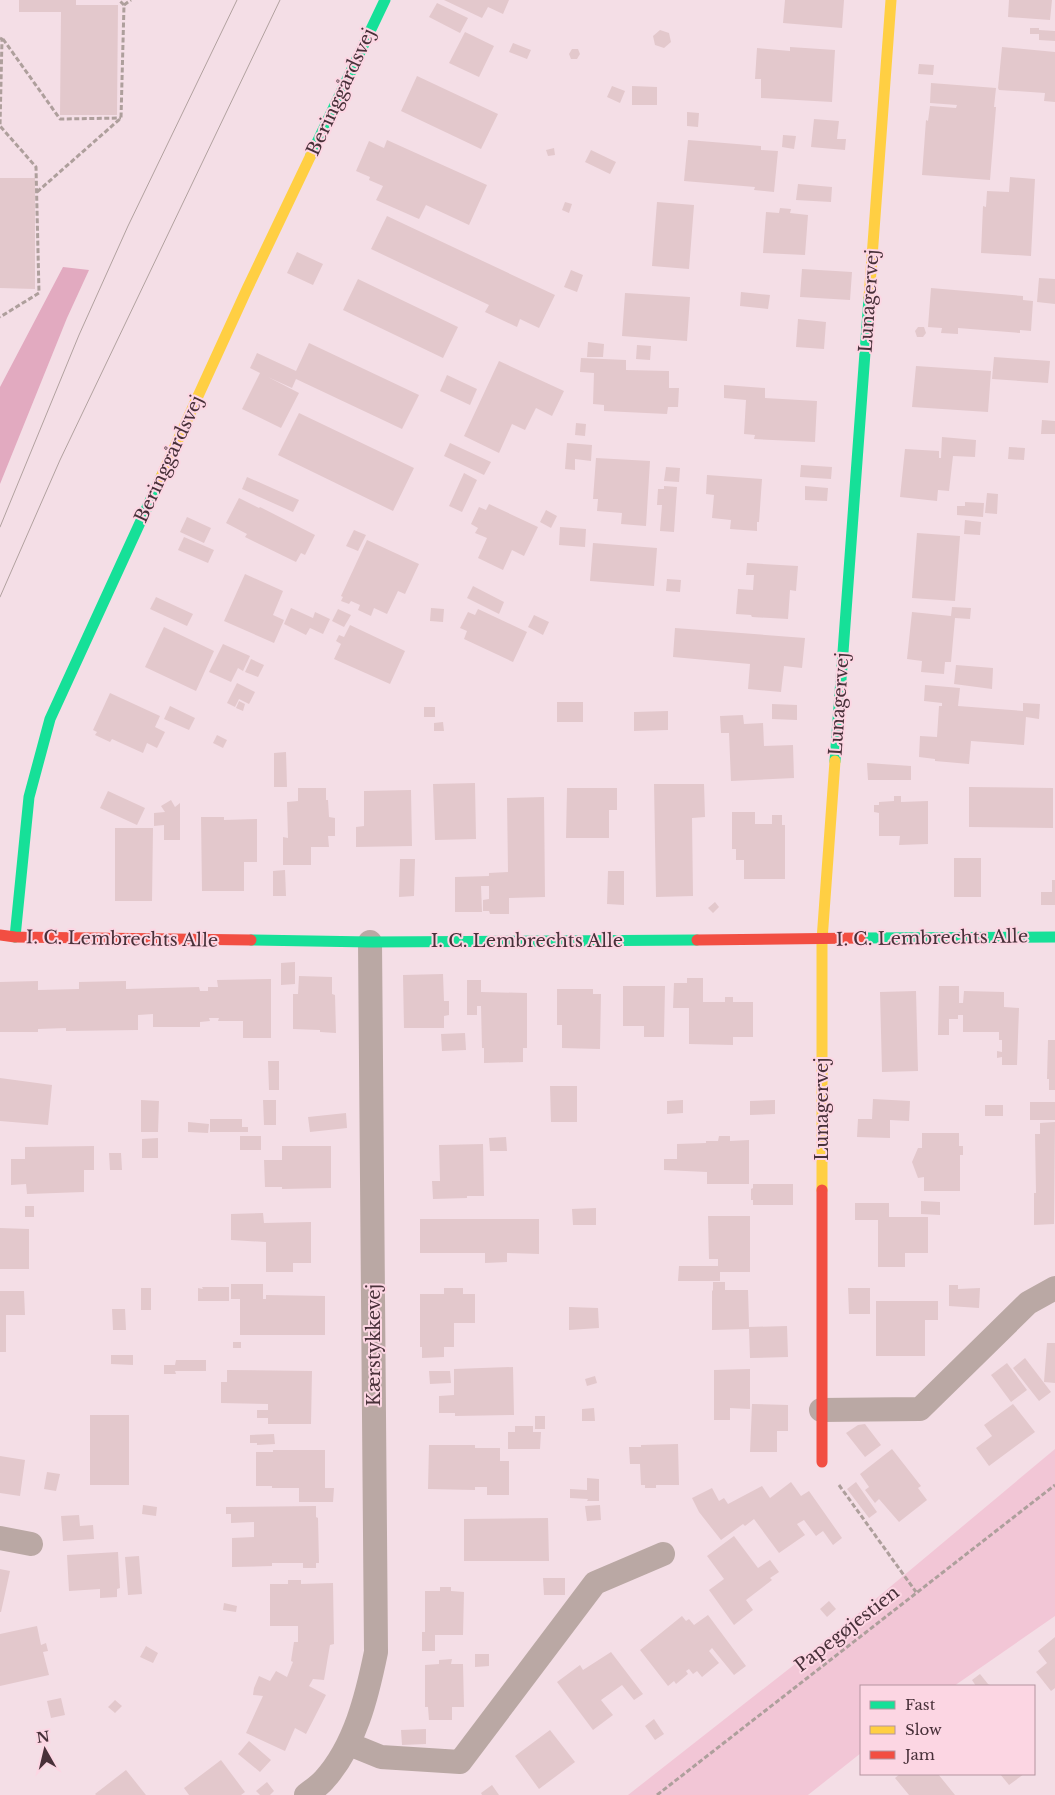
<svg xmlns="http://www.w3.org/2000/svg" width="1055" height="1795" viewBox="0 0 1055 1795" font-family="'Libre Baskerville',serif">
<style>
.green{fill:#f2c6d6}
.forest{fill:#e2aac0}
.building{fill:#e3c8cc}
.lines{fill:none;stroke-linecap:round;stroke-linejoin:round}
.path{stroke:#ae9f9c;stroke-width:3;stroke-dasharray:5 2.5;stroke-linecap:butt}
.street{stroke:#baa8a4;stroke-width:24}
.fast{stroke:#16e098;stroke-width:11}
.slow{stroke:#ffcf43;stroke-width:11}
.jam{stroke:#f24e42;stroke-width:11}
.tram{stroke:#b1a19f;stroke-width:1}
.labels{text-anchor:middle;stroke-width:4;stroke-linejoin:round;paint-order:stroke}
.street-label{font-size:18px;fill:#483039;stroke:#fcd6e3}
</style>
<rect width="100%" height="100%" fill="#f4dee6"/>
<!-- green -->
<path class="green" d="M1055,1449V1616L954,1686H861V1753L808,1795H628L841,1628Z"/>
<!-- forest -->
<path class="forest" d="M63,267L89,270L67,318L0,484V387Z"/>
<!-- building -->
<path class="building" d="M19,0H76V5H118L117,115H60L61,12H19Z
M444,0H509L503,14L488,7L482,18Z
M785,0H844L842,28L783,23Z
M1009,0H1052L1050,20L1008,17Z
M437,3L468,18L460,33L429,17Z
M1030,28H1039V30L1055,31V41L1039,40V34H1030Z
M660,30L669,33L671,42L664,48L655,45L653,36Z
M465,32L494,46L479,77L449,63Z
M513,43L531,50L527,59L509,52Z
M790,47L835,50L832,102L761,98V79H755L757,48L790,51Z
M1002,47L1055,52V102L1044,101L1045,93L999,90L998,88Z
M572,49H578L580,54L577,59H571L569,54Z
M919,64L934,65L933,75L918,74Z
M417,76L498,114L481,149L401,111Z
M931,83L996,88L994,107H996L990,180L922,175L926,120L928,121L930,106L956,108L957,105L930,103Z
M612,86L625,91L620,103L607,97Z
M632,86L657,87V105H632Z
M687,112L699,113L698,127L687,126Z
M814,119L839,121L837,139H846L845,150L811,147Z
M783,135L796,136L794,149L782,147Z
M387,140L487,185L469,225L426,205L419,219L376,200L383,186L369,180L370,177L356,171L369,141L384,148Z
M688,140L761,146V150L778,151L774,192L754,190L755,187L684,181Z
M554,148L555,155L548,156L546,150Z
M591,150L616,162L610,174L585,162Z
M1010,177L1035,179L1031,256L981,253L983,206L986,207L987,191L1009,192Z
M0,178H35V289L0,288Z
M798,184L832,187L831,202L796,200Z
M565,202L572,204L569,213L562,210Z
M657,202L694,205L689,269L652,266Z
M780,208L791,209L790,213L808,215L805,255L763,253L766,212L779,213Z
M387,216L555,295L539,328L520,319L517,327L485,312L489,305L371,249Z
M297,252L323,264L313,285L287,273Z
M802,269L852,272L850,300L800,297Z
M571,270L583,275L577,292L564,287Z
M1039,278L1055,279V304L1037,302Z
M358,279L458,327L443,358L343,310Z
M931,288L1023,296V300L1033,301L1031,331L1020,330V333L958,328V334L941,333L942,328L928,327Z
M741,292L770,295L768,309L740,306Z
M625,293L690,297L687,341L622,336Z
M798,319L826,322L824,349L796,347Z
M918,327H924L926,333L923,337H917L915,331Z
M588,342L604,344L603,357H587Z
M309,343L419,395L402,429L296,379L292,388L268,377L299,393L281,428L242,409L260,373L250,368L257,353L296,371Z
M637,345L651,346L650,360L636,359Z
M994,357L1050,361L1048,383L992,379Z
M581,358L626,360V370L669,371V388H679L678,407H668L667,414L604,411V405L593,404L594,373L580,372Z
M499,361L564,391L552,416L536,408L525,430L512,424L499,453L464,436Z
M916,366L991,371L988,412L912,407Z
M447,375L477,389L470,405L440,391Z
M724,385L765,388V398L817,401L815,442L754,439L755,435L744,434L746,400L724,398Z
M299,413L414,468L393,511L278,455Z
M1042,420L1055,421V434H1041Z
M576,423L586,424L585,436L575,435Z
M942,437L976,440L975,457L953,456L949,491L938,490L937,501L900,497L905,449L939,451V458H941Z
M450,443L491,462L484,475L444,456Z
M567,443L592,445L591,461L575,459V470L565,469Z
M1009,447L1025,448L1024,460L1008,459Z
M596,458L650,461L646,526L621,524L622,513L597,511L598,499H593Z
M801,465L832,467L831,479L800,477Z
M666,467L680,468L679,482L664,481Z
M464,473L477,480L462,512L449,506Z
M707,475L762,479L759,522H757V531L730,529L731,520L712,518L714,495L706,494Z
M247,477L299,500L293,512L242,489Z
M664,486L677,487L674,532L660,531L662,505H657L658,489H664Z
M805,486L828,488L827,501L805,500Z
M987,493L998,494L997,514L985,513Z
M239,498L259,508L260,507L315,535L305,555L301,553L296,562L245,537L247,534L226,523Z
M965,502L984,503L983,517L957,515V506H965Z
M489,504L538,527L524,556L512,550L503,570L478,558L487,538L475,533L478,528L471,524L479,507L486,510Z
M546,510L557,516L551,528L540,522Z
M187,517L211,528L204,543L180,532Z
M965,520L981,522L980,535L964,534Z
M560,527L586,529L585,547L559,545Z
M354,530L366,535L358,551L346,546Z
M917,533L960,536L955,601L912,598Z
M184,537L214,550L208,563L178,550Z
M367,540L419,564L405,594L398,591L387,614L374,608L371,616L358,610L360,605L351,601L349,604L341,601L343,597L341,596Z
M593,543L657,548L654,586L590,581Z
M747,563L798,566L796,591L790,590L788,619L752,617L751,615L736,614L738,589L753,590L754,575H746Z
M245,574L283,591L273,615L284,620L274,643L224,621Z
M667,579L681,580L680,592L666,591Z
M473,586L504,602L499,614L467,598Z
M156,597L193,614L187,626L150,609Z
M952,607L971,608L970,619L955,618L951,662H945L944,674L921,672L922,661L907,659L912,612L951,616Z
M291,608L313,618L315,612L330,619L323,634L310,628L306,635L284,624Z
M431,608L444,609L443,622L430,621Z
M338,609L351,615L344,627L332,621Z
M478,609L527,632L513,662L464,639L467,631L460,628L468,612L475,615Z
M534,615L549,622L543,635L528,627Z
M350,625L405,651L390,684L334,659L341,644L336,641L339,635L344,637Z
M164,627L214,651L196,691L145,667Z
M675,628L805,638L802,668L784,666L781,692L748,689L750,664L673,657Z
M223,644L250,656L243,671L238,668L231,682L209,672Z
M251,659L264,665L258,677L245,672Z
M956,665L993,668L992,689L954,684Z
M237,683L255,692L249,704L239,699L235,707L227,703Z
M925,685L960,688L958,706L1023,711V703L1040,704L1039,719L1026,717L1024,745L971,741L969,764L935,761V759L919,757L920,736L937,737L939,706H942V703L924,701Z
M110,693L160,716L155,727L165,732L157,748L147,743L143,753L112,739L110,742L95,735L97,732L93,730Z
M239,701L245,704L243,711L236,708Z
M557,702H583V722H557Z
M772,704L797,705V720L772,719Z
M170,706L195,718L189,730L164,719Z
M424,707H435V717H424Z
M668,711V730L634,731V712Z
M743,715L744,724L763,723L764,746L793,745L794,778L731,781L729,733H721L720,716Z
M443,722L444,731H434V723Z
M217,735L227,740L223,748L213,743Z
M286,752L287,787H274V753Z
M867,763L911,766V780H868Z
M475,783L476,839L435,840L433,784Z
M654,784H704L705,817L692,818L693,896L656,897Z
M969,787L1053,788V828L969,827Z
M298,788H326V800H328L329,817L335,818V836H328L329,847H311V865H283V837L288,838L287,802L298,801Z
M567,788H617V810H609V838H566Z
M411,790L412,846L356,847V827L364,826V791Z
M108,791L145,808L137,825L100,808Z
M894,796H901V802L928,801V844L899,845L900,836H879V813L874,812V805H879V802L894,801Z
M544,797L545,897L509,898V914H490L489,911H483V900L489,899V886H481L482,912H455V877L489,876V873L508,872L507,798Z
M171,800L175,807L180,803V840H164V825L154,826V813L165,812L161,806Z
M732,812H755V824H772V815H782V825H785V879H744V860H736V849H732Z
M201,817H224V820L257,819V862H244V891H202Z
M115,828H153L152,901H115Z
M954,858H981V897H954Z
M400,859H415L414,896L399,897Z
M285,870L286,896H273V871Z
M608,871H624V905L607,904Z
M1052,880H1055V905H1041V892H1052Z
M715,902L719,907L713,913L708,908Z
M295,962V984L281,985V963Z
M443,974L444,1001H449V1015L444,1016V1028H404L403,975Z
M299,976L332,977V994L335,995L336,1033L320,1032V1030L293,1029V994H298Z
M687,978H703V1002H725V997H733V1002H753V1037H733V1045L689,1044V1008H673L674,983H687Z
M271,979V1038H243V1021H218L219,1018H209L210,1021L200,1022V1027H153V1014L138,1015V1030L66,1031V1028L38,1029V1032H0V982L38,981V990L79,989V982L126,981V989L199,987L200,991H208V987H218L217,980Z
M467,980H481V992L527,993V1048H523V1062L484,1063V1048H482L481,1006H477V1015H467Z
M623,986H665L664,1037H644V1026H623Z
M939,986H959V1003H963L964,991L1004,992V1007L1019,1008L1017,1065H1002V1057L997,1058V1051L1002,1052V1040H999V1032H963V1015H958V1019H949V1035H938Z
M557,989H593V994H601L600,1049L562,1048V1025H557Z
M916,991L918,1071L882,1072L880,992Z
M465,1033L466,1050L442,1051L441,1034Z
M1048,1040H1055V1090H1049V1079H1047Z
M268,1061H279V1090H269Z
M0,1078L52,1085L48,1125L0,1121Z
M550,1086H577V1122H551Z
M873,1099L910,1101L909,1121L890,1120V1138L857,1137L858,1119H872Z
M141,1100L159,1101L158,1132H141Z
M263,1100H276V1125H264Z
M683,1100V1113L667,1114V1101Z
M775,1100V1114L750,1115V1101Z
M1030,1102H1055V1120H1030Z
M985,1105H1003V1116H985Z
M346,1113L347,1128L310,1132L308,1117Z
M210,1119H242V1127H248V1132H210Z
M188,1122L209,1124L208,1133L188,1132Z
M1055,1122L1054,1224L1034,1225V1193H1036L1035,1134H1040V1123Z
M922,1133H959V1146H963V1155H960V1191H924V1177L918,1178L912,1162L918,1148H922Z
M240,1136H261V1150H240Z
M719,1136H730V1141L749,1140V1184H707V1172L664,1170V1159H677V1144L706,1143V1141H718Z
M506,1137L507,1151H490L489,1138Z
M158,1138V1158H142V1139Z
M483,1144L484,1196H467V1198L433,1199L432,1181H440L439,1145Z
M94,1146V1170H84V1192L27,1194L26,1184L11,1185V1159H25V1147Z
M282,1146H331V1188L282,1189V1187H265L264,1160H282Z
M109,1153H121L122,1170H110Z
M753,1184H793V1205H753V1200H751V1189L753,1188Z
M921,1201L940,1202V1215L921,1214Z
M855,1203H889V1217H928V1253H905V1267H878V1220H855Z
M25,1206H34V1217H25Z
M596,1208V1225H573L572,1209Z
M263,1213L264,1223L311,1222V1263H293V1272H266V1242L231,1240V1214Z
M708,1216H750V1272H720V1281H678L679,1266H718V1259H709Z
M420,1219H539V1254L507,1253V1262L485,1263V1253H420Z
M0,1228L29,1229V1269H0Z
M713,1282H725V1290H748L749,1327L787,1326L788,1357L750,1358L749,1329L712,1330V1291L713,1290Z
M231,1284H263V1299H266V1295L325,1296V1335H240V1299H231Z
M949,1285H958V1289L980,1288L979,1308L949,1306Z
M202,1287H229V1301H198V1288L203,1289Z
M141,1288H151V1310H141Z
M444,1288H463V1294H475V1323H454V1347H444V1357L422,1358V1347H420V1294H444Z
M848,1288H870V1314H849Z
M0,1291H24L25,1315H6V1352H0Z
M876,1301H938V1320H925V1356H876Z
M569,1307L598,1308L599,1328L569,1330Z
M112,1309H125L126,1330H113Z
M233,1342H241V1348H233Z
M1047,1343H1055V1383L1044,1382Z
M111,1355H133V1365L111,1364Z
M1025,1358L1051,1392L1039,1401L1013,1368Z
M176,1360H206V1371H175L176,1374H164V1365H175Z
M1007,1363L1027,1390L1011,1402L991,1375Z
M513,1367L514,1415L455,1416V1413H439V1396L454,1395V1369Z
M750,1369V1409L730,1408V1420H714V1370Z
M227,1370L312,1371L311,1424H268V1418H257V1410H268V1404L221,1403V1382H227Z
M429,1371H450L451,1383L430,1384Z
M595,1376L597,1383L587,1386L585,1379Z
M752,1404L788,1405V1431H777V1452H750Z
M1013,1404L1035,1432L989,1466L976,1448L992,1436L984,1425Z
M594,1408L595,1421H582V1409Z
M90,1415H129V1485H90Z
M535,1416H545V1429H535Z
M865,1424L881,1445L865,1457L846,1433L858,1425Z
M515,1426H533V1432H541L540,1449H508V1432H515Z
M274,1434L275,1444L257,1445V1443H250V1435Z
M678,1444L679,1485H656V1488H645V1485H641L640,1464H630L629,1447H641V1445Z
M429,1445H475V1448H500V1461H509V1495H487V1487H475V1490L428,1489Z
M892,1449L921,1486L918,1488L927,1500L899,1522L879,1499L875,1503L865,1490L869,1487L860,1474Z
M273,1450H325V1488H334L333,1502H299V1488H272V1486H256V1452H273Z
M0,1456L25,1460L20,1496L0,1493Z
M47,1472L60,1474L56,1491L44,1489Z
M587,1478L599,1479V1501H587L588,1499L570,1498V1489L587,1490Z
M791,1482L801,1496L809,1491L842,1538L833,1545L823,1531L816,1536L804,1520L797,1524L805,1535L779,1553L754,1519L745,1526L743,1524L721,1540L699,1512L692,1498L712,1488L719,1501L724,1498L728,1504L762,1486L770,1498Z
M856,1482L877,1512L869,1518L847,1489Z
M143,1505L157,1507L156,1516L142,1514Z
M600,1505L601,1520L587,1521L585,1506Z
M316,1506V1517L318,1518L319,1563H316V1568H303V1563H272V1566L232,1567V1538L254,1537V1522L231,1523V1514H226V1507Z
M79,1515L80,1526L93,1525L94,1539L63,1541L61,1516Z
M548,1518L549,1561H464V1519Z
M734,1536L758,1568L770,1560L779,1572L770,1578L772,1580L746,1600L753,1610L734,1625L709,1590L724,1579L707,1556Z
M118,1552L120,1588L117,1589V1597L100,1598V1589L69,1591L67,1555Z
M139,1556L142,1594L128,1595L125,1557Z
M0,1569L10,1571L1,1612H0Z
M543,1578H565V1595H544Z
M288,1580H301V1584L333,1583L334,1644L330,1645L324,1680L313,1679L309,1686L326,1695L306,1734L295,1728L285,1751L246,1733L263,1696L253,1695L254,1688L259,1676L270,1681L276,1671L287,1677L293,1662L291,1661L294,1642H298V1626H270V1584H288Z
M440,1587H451V1591L464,1592L463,1635H435V1651H422V1632H425V1591H440Z
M829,1601L836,1609L827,1617L820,1609Z
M224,1603L237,1606L236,1612L223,1610Z
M708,1615L746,1666L734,1675L712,1648L709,1651L719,1663L702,1677L697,1671L693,1674L689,1669L686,1671L688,1674L676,1684L674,1681L668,1686L640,1650L682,1616L686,1621L689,1619L694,1625Z
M37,1626L41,1645L46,1643L48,1651L43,1652L49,1675L0,1686V1634Z
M1055,1637V1688L1051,1691L1036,1672L1047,1663L1038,1651Z
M146,1646L158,1653L153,1663L140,1657Z
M611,1652L643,1694L634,1700L622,1685L601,1700L613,1715L593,1730L557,1682L580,1665L583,1670Z
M475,1654H489V1666L475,1667Z
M452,1659L451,1664H463L464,1707H452V1720H429L428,1707H425V1665L439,1664V1660Z
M980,1674L988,1684L992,1686H976L972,1680Z
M61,1698L65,1715L51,1718L47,1701Z
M115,1700L122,1706L115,1713L108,1707Z
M654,1719L664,1734L655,1740L645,1726Z
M426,1729V1744L402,1745L401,1730Z
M550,1730L575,1762L539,1789L515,1756Z
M249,1741L271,1760L260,1772L238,1754Z
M221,1760L245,1792L241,1795H189L184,1788Z
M126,1770L146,1795H96L95,1794Z
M900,1774H938L955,1795H909L895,1778Z
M1000,1774H1024L1009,1785Z
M267,1782L274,1791L270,1795H260L256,1791Z
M492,1785L499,1795H482L481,1793Z"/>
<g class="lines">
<!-- path -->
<path class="path" d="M124,5L131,0
M0,38L2,39L0,126L36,167L39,293L0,317
M3,39L60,119L121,118
M37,192L121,118L124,5L119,0
M839,1485L916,1592
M657,1795L1055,1485"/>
<!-- street -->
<path class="street" d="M821,1410L920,1409L1028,1303L1055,1288
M0,1538L31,1544
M349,1744L381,1757L460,1762L595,1583L663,1554
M306,1795C312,1790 319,1786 324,1780C355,1746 367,1696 376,1652L370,942"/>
<!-- fast -->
<path class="fast" d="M311,155L385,0
M835,761L869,298
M15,937L29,797L50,719L161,477
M860,938L1055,937
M251,940L370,942L697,940"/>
<!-- slow -->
<path class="slow" d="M869,298L891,0
M161,477L247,289L311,155
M822,1190V940L835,761"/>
<!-- jam -->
<path class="jam" d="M0,935L15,937L251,940
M697,940L860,938
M822,1190V1462"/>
<!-- tram -->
<path class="tram" d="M0,527L79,335L128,226L237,0
M0,597L60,460L280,0"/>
</g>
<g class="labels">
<!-- street labels -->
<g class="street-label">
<text transform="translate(341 92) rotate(-65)" y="6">Beringgårdsvej</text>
<text transform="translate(869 301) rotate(-86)" y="6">Lunagervej</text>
<text transform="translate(169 459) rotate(-65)" y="6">Beringgårdsvej</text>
<text transform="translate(839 704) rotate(-86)" y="6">Lunagervej</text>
<text transform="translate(932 938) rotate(-1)" y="6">I. C. Lembrechts Alle</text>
<text transform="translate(122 939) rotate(1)" y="6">I. C. Lembrechts Alle</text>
<text x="527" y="947">I. C. Lembrechts Alle</text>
<text transform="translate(822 1109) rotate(-90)" y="6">Lunagervej</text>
<text transform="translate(374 1345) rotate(-90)" y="6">Kærstykkevej</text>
<text transform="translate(847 1629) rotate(-38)" y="6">Papegøjestien</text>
</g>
</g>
<!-- legend -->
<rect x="860" y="1685" width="175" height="90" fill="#fcd6e3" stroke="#b4949f"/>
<rect x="870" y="1701" width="25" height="8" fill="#16e098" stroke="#b4949f"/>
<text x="905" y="1710" font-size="15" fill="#483039">Fast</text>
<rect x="870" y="1726" width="25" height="8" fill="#ffcf43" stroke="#b4949f"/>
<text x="905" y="1735" font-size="15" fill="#483039">Slow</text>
<rect x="870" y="1751" width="25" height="8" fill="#f24e42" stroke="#b4949f"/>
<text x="905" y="1760" font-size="15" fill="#483039">Jam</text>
<!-- north arrow -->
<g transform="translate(45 1750) rotate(352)" stroke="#fcd6e3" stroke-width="4" paint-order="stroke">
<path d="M0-4L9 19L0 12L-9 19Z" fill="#483039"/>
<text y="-8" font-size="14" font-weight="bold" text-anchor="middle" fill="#483039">N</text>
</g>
</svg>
